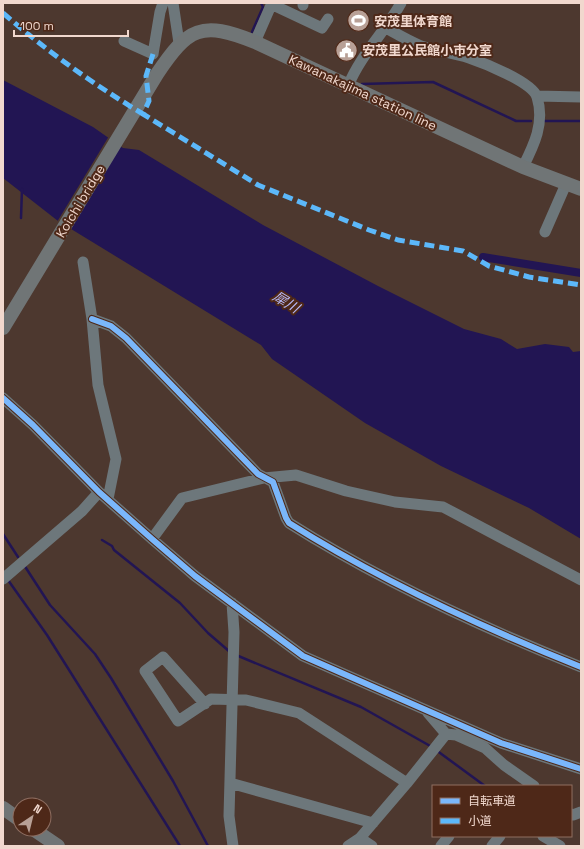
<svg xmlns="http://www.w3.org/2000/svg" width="584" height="849" viewBox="0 0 584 849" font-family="'Space Grotesk','Noto Sans JP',sans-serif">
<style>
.water{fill:#221553}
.pier{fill:#4d382f}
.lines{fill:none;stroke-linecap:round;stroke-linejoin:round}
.stream{stroke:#221553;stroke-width:2.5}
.canal{stroke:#221553;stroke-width:8}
.minor{stroke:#6d777b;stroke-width:11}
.major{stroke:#707576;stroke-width:14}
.quiet{stroke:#5cb8fa;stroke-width:5;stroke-dasharray:10 5;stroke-linecap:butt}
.cycleway-casing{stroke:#4e2818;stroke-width:8}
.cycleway{stroke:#7ab7fb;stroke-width:6}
.labels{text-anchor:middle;stroke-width:4;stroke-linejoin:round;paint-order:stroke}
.poi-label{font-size:13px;font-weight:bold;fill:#f1d8ce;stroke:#4e2818;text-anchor:start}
.street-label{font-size:13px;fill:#f1d8ce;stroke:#4e2818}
.water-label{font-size:14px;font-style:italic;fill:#b7b9f8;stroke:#4e2818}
</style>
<rect width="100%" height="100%" fill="#4d382f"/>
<!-- water -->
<path class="water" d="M3,80L93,127L123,148L139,150L263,225L378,286L464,329L501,339L517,349L545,344L569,347L573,352L581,351V539L529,508L441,466L365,423L272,359L261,345L58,221L3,178Z"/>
<!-- pier -->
<path class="pier" d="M109,136L119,143L67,228L57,222Z"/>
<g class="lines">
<!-- stream -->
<path class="stream" d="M252,32L263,7L261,3
M362,84L433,82L516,121H531
M543,121H581
M21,218L22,189
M3,534L18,557
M102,540L112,546L114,550L180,603L208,633L230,652
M24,565L50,605L95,654L111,678L173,781L208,846
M8,580L47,635L180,846
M236,655L361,707L432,747
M436,750L485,786"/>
<!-- canal -->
<path class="canal" d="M483,257L581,273"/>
<!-- minor -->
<path class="minor" d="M173,3L179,43
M271,4L322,28L328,19
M303,5V3
M386,28C397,34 409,41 421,46C437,51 453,53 469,58C484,63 532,82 537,97C545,123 534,145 523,167
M124,41L153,54L160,12L163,3
M255,42L272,3
M348,86C361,54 385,32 401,3
M537,96L581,97
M545,232L566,184
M83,262L92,319L98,385L116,459L108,499
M92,319L111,326L126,338L258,474L273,482L286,518L289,523C381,581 481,627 581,667
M3,398L33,425L99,492L152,539L195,576L303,656L501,743L581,769
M152,539L182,498L264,478L296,475L346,491L395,502L443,507L581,580
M3,579L82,511L99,492
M232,603L234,632L229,816L233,846
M205,704L163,657L145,671L178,721L211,699L246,700L299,713L407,783L446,734L456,735L485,748L504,765L534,786
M428,713L446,734
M230,783L373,823
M571,814L573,815L581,812
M543,836L560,846
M360,838L372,846
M348,846L360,838L407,783
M441,846L449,836
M492,846L500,836"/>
<!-- major -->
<path class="major" d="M3,328L157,74C188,28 201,20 255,42L523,167L581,189
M3,808L20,820
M33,829L58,846"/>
<!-- quiet -->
<path class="quiet" d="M3,13C48,52 93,84 143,114
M153,54L146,76L149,101L143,114L258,185L369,230L398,240L463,251L489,266L529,277L581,285"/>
<defs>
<path id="cycleway" d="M92,319L111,326L126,338L258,474L273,482L286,518L289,523C381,581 481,627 581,667
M3,398L33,425L99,492L152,539L195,576L303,656L501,743L581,769"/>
</defs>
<!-- cycleway casing -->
<use href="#cycleway" class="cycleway-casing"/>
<!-- cycleway -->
<use href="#cycleway" class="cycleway"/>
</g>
<!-- icons -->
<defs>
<symbol id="stadium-disc" viewBox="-11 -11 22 22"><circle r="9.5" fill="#b8a096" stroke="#4e2818"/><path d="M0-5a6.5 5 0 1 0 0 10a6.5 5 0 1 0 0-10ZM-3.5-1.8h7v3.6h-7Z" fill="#fff"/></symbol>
<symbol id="civic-disc" viewBox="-11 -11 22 22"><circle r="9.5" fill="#b8a096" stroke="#4e2818"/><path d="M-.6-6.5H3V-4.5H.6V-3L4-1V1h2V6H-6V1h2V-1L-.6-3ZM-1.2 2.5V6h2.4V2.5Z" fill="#fff"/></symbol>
</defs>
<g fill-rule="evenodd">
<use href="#stadium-disc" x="346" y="8" width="25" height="25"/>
<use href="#civic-disc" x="334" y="38" width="25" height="25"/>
</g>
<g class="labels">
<!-- poi labels -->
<g class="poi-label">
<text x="374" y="26">安茂里体育館</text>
<text x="362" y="55">安茂里公民館小市分室</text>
</g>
<!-- street labels -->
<g class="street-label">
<text transform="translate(363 92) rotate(25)" y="5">Kawanakajima station line</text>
<text transform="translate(80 201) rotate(-59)" y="5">Koichi bridge</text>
</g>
<!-- water labels -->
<g class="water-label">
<text transform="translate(286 302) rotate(31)" y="5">犀川</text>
</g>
</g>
<!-- border -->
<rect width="584" height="849" fill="none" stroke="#f1d8ce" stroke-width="8"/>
<!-- legend -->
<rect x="432" y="785" width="140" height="52" fill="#4e2818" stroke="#8f6e61"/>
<rect x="440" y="798" width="20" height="6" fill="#7ab7fb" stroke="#8f6e61"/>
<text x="468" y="805" font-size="12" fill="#f1d8ce">自転車道</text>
<rect x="440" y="818" width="20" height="6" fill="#5cb8fa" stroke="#8f6e61"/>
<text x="468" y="825" font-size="12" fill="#f1d8ce">小道</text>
<!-- north arrow -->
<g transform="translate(32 817) rotate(35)"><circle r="19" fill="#4e2818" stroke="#8f6e61"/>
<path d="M0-3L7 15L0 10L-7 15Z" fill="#b8a096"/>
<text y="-6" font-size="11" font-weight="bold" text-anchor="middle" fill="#f1d8ce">N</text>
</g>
<!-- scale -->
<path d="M14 30v6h114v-6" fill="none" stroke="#f1d8ce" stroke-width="2"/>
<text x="20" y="30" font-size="12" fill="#f1d8ce" stroke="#4e2818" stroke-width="3" paint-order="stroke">100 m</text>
</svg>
